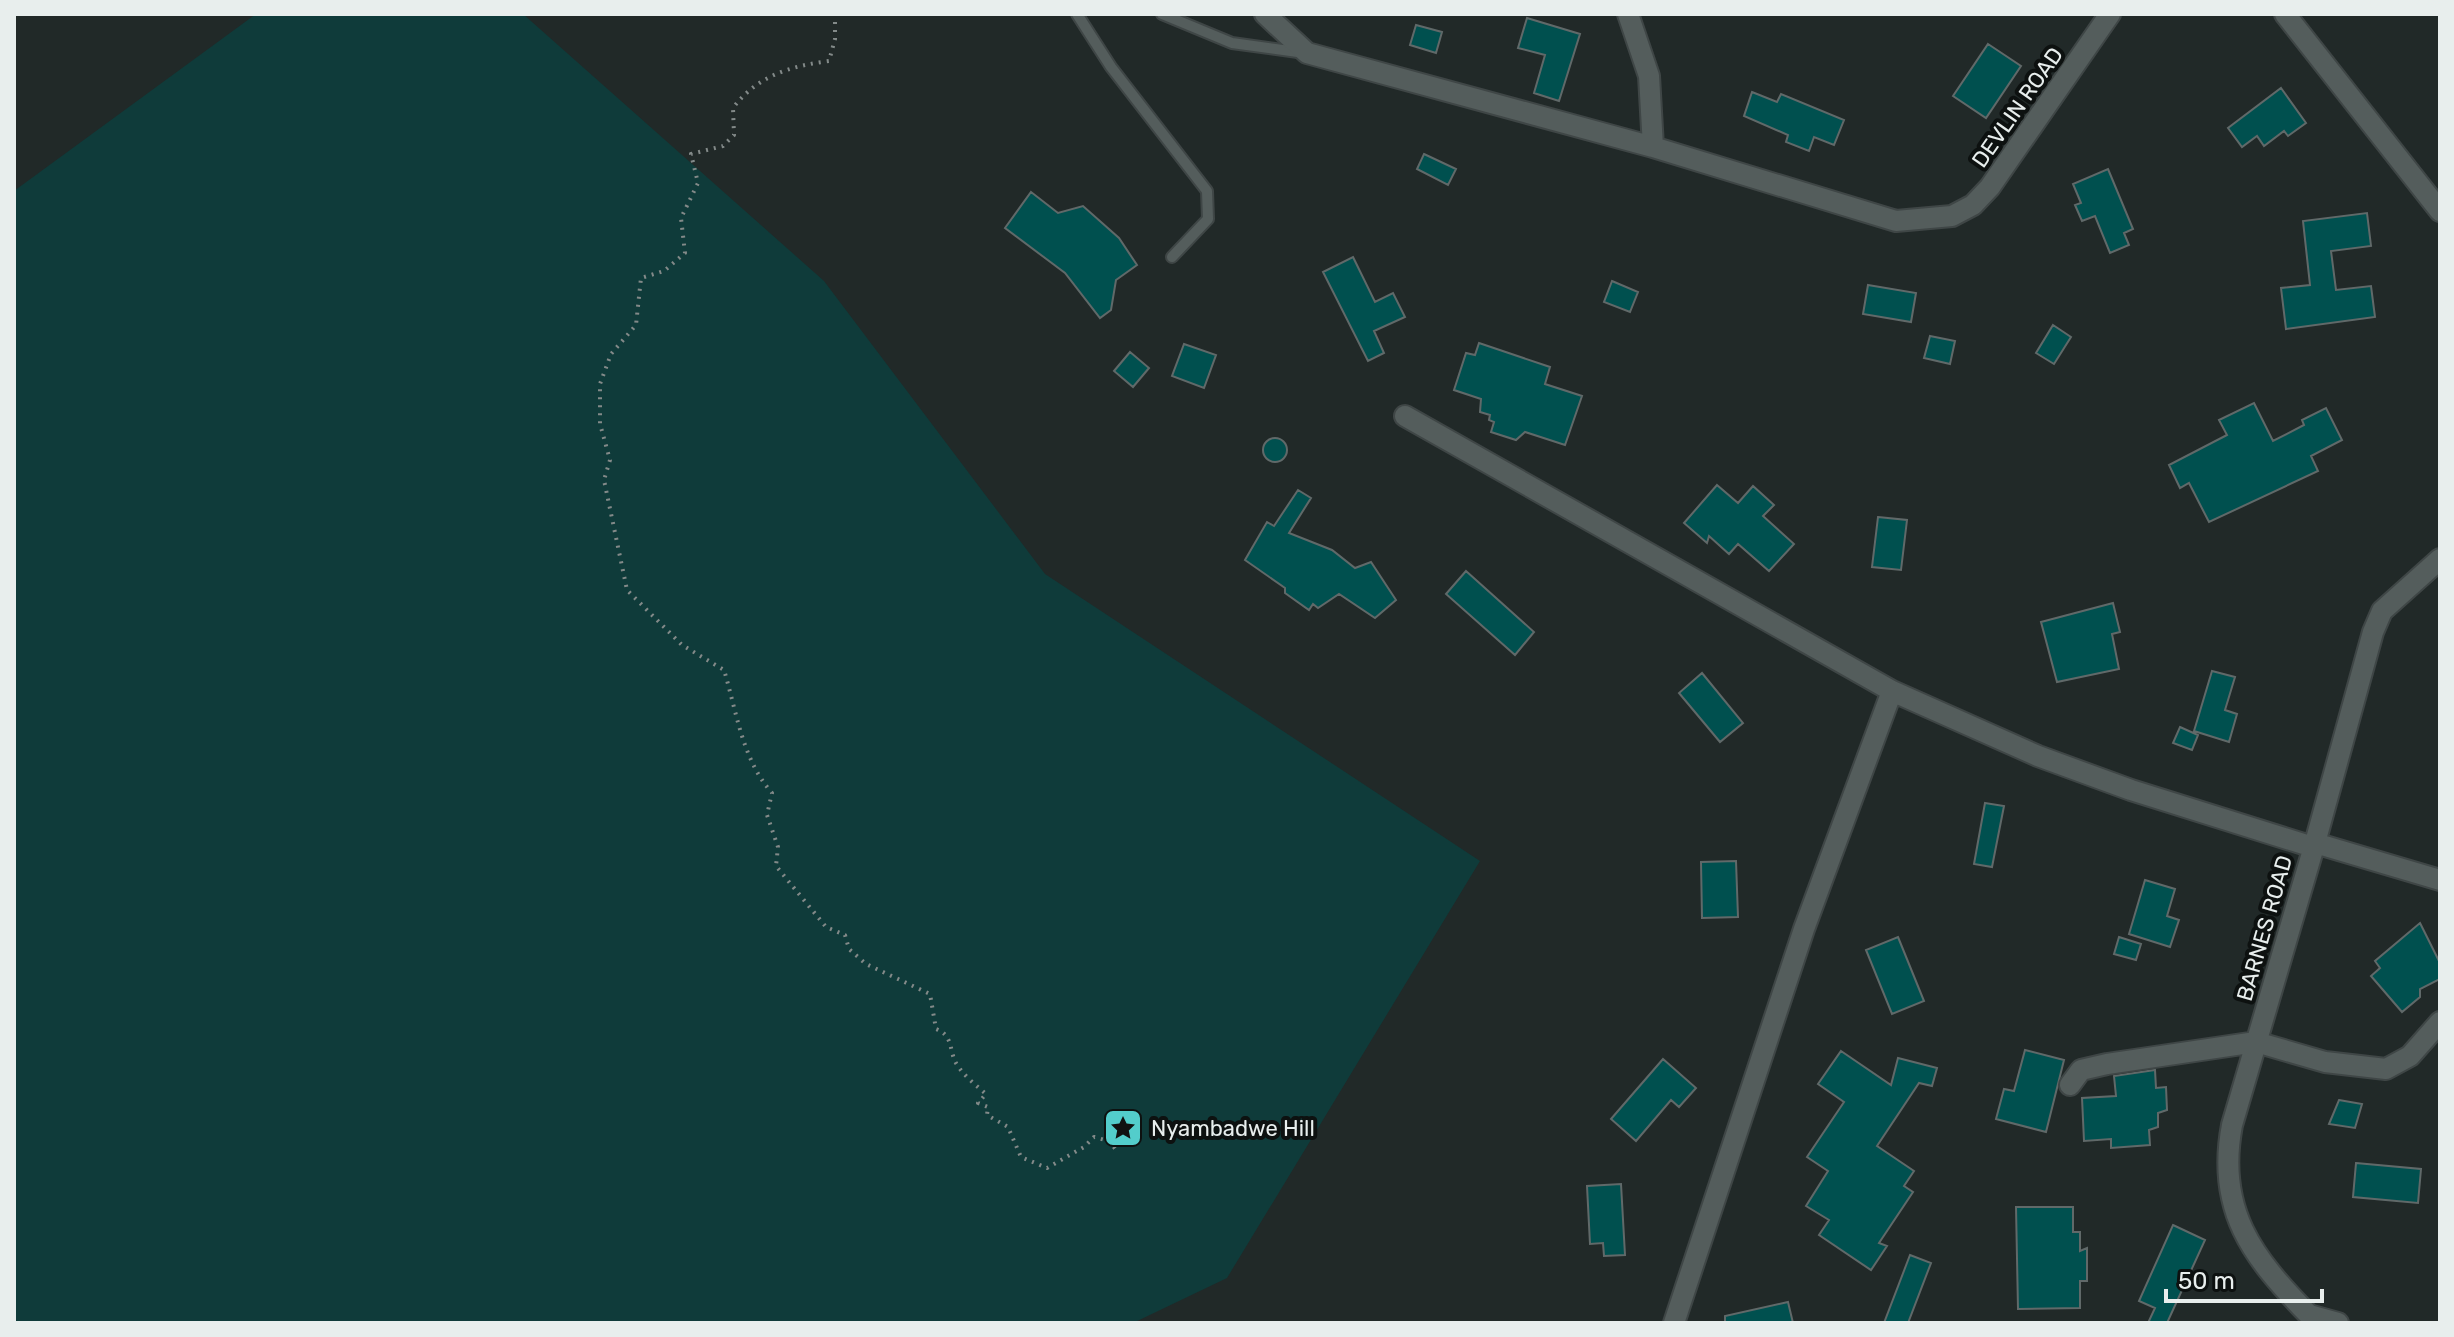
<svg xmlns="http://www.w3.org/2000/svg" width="2454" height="1337" viewBox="0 0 2454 1337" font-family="Rubik,sans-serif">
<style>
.green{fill:#0f3b3a}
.building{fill:#00504f;stroke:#606969;stroke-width:2}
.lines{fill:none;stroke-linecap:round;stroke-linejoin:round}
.lane-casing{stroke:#3f4646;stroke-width:14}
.street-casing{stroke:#3f4646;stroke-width:24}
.path{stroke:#838a89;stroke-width:4;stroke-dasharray:2 6;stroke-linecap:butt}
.lane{stroke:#545d5c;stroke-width:10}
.street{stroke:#545d5c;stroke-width:20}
.labels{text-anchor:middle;stroke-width:8;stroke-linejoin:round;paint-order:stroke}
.street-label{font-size:22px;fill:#e8eeed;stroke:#0d1110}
.poi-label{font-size:22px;fill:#e8eeed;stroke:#0d1110;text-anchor:start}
</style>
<rect width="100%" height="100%" fill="#212928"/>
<!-- green -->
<path class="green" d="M256,14H523L824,281L1045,574L1480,861L1227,1278L1133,1323H14V191Z"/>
<!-- building -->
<path class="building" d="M1527,18L1580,34L1559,101L1534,93L1545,55L1518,48Z
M1416,25L1442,32L1436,53L1410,45Z
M1988,44L2021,66L1986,118L1953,96Z
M2281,88L2306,123L2288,136L2284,131L2264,146L2257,136L2242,147L2228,128Z
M1752,92L1777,102L1781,94L1844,120L1834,145L1814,137L1809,151L1786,142L1788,135L1744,116Z
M1424,154L1456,169L1448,185L1417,169Z
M2108,169L2133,229L2124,233L2129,245L2110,253L2095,216L2082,221L2075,205L2081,203L2073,184Z
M1031,192L1058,213L1083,206L1119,238L1137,265L1116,280L1111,310L1100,318L1065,273L1005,228Z
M2367,213L2371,246L2331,251L2336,290L2371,286L2375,317L2286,329L2281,288L2310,285L2303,221Z
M1353,257L1375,302L1393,293L1405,317L1374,331L1384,353L1368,361L1323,272Z
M1612,281L1638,292L1630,312L1604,302Z
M1868,285L1916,293L1911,322L1863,314Z
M2053,325L2071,337L2054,364L2036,353Z
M1930,336L1955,341L1950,364L1924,358Z
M1479,343L1550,367L1545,384L1582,396L1565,445L1525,432L1516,440L1491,432L1494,422L1489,420L1490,415L1480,412L1481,399L1454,390L1466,353L1475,355Z
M1184,344L1216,355L1204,388L1172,376Z
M1130,352L1149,368L1133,387L1114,371Z
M2254,403L2273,441L2304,425L2302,420L2326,408L2342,440L2311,456L2318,471L2209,522L2189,483L2180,488L2169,465L2227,435L2219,420Z
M1263 450a12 12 0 1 1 24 0a12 12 0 1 1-24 0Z
M1717,485L1738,503L1753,486L1774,505L1763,516L1794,544L1769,571L1738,544L1729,554L1709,536L1707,543L1684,523Z
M1298,490L1311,498L1289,533L1332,550L1355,568L1371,562L1396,600L1375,618L1339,594L1318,608L1313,604L1309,610L1285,593V588L1245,560L1267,522L1274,526Z
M1878,517L1907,520L1901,570L1872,567Z
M1466,571L1534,632L1515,655L1446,594Z
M2113,603L2120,632L2112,634L2119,669L2057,682L2041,622Z
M2212,671L2235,677L2225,710L2237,714L2229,742L2194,731Z
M1702,673L1743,723L1720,742L1679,693Z
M2180,727L2198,735L2192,750L2173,743Z
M1985,803L2004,806L1992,867L1974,864Z
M1736,861L1738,917L1702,918L1701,862Z
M2145,880L2175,889L2167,916L2179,920L2170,947L2129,934Z
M2420,923L2440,963V979L2420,989V997L2402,1012L2371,976L2380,968L2375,961Z
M1898,937L1924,1001L1892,1014L1866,950Z
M2119,937L2141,944L2136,960L2114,954Z
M2025,1050L2064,1060L2046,1132L1996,1119L2004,1089L2014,1091Z
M1841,1051L1891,1085L1898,1058L1937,1068L1932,1086L1919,1083L1877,1146L1914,1171L1904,1186L1913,1192L1879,1243L1887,1246L1871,1270L1819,1235L1829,1220L1806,1206L1828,1171L1807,1157L1844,1102L1818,1084Z
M1663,1059L1696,1088L1679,1107L1671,1100L1636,1141L1611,1119Z
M2155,1070L2156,1088L2166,1087L2167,1110L2158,1113V1127L2149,1130L2150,1145L2111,1148V1139L2084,1141L2082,1098L2116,1096L2114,1076Z
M2339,1100L2362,1104L2355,1128L2329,1124Z
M2356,1163L2421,1169L2418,1203L2353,1197Z
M1621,1184L1625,1255L1604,1256L1603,1243L1590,1244L1587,1186Z
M2016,1207H2073V1232H2080V1251L2087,1248V1281H2080V1308L2018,1309Z
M2173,1225L2205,1240L2167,1323H2148L2155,1308L2139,1301Z
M1910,1255L1931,1263L1908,1323H1884Z
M1788,1302L1793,1323H1725V1316Z"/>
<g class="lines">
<defs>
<path id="lane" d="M1077,14L1111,67L1207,191L1208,219L1172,257
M1162,14L1232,43L1305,53"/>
<path id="street" d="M1265,14L1307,53L1653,147L1896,221L1952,216L1973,205L1990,187L2110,14
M1628,14L1649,76L1653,147
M2285,14L2440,211
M1405,416L1892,691L2038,756L2131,790L2313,847
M2315,843L2440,880
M2070,1085L2081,1070L2107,1064L2256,1042L2325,1062L2386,1069L2410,1056L2440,1022
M2309,1315C2252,1257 2216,1210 2232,1125L2315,843L2373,632L2382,611L2440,559
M2309,1315L2338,1323
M1674,1323L1804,929L1892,691"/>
</defs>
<!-- lane casing -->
<use href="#lane" class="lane-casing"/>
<!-- street casing -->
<use href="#street" class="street-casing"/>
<!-- path -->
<path class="path" d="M835,14V39L829,61C790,66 757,76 733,108L734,135L723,146L691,154L698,183L681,218L685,253L664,271L641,278L636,325L611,354L600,384V424L610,460L604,480L627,590L682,645L724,670C737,713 742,759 772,793L767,815L778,847L776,866L826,927L845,935L849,949L866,964L930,994L936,1029C955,1036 948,1053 958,1066C965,1077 976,1085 986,1094L978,1103L988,1107L987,1115L1008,1127L1021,1157L1047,1168L1084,1147L1094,1137L1109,1141L1117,1151"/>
<!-- lane -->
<use href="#lane" class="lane"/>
<!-- street -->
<use href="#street" class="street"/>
</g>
<!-- icons -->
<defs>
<symbol id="sight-square" viewBox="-11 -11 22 22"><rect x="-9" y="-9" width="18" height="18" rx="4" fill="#53cdcb" stroke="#0d1110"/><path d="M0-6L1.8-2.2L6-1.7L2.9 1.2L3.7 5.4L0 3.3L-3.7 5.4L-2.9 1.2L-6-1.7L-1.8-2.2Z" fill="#111"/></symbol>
</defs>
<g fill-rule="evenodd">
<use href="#sight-square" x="1101" y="1106" width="44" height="44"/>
</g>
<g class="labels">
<!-- street labels -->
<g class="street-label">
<text transform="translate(2017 107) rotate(-55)" y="8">DEVLIN ROAD</text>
<text transform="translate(2264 928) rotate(-74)" y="8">BARNES ROAD</text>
</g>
<!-- poi labels -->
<g class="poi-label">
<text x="1151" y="1136">Nyambadwe Hill</text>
</g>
</g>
<!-- border -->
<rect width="2454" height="1337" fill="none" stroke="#e8eeed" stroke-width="32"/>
<!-- scale -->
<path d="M2166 1289v12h156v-12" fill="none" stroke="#e8eeed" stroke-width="4"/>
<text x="2178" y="1289" font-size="24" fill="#e8eeed" stroke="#0d1110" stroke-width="6" paint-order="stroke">50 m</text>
</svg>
